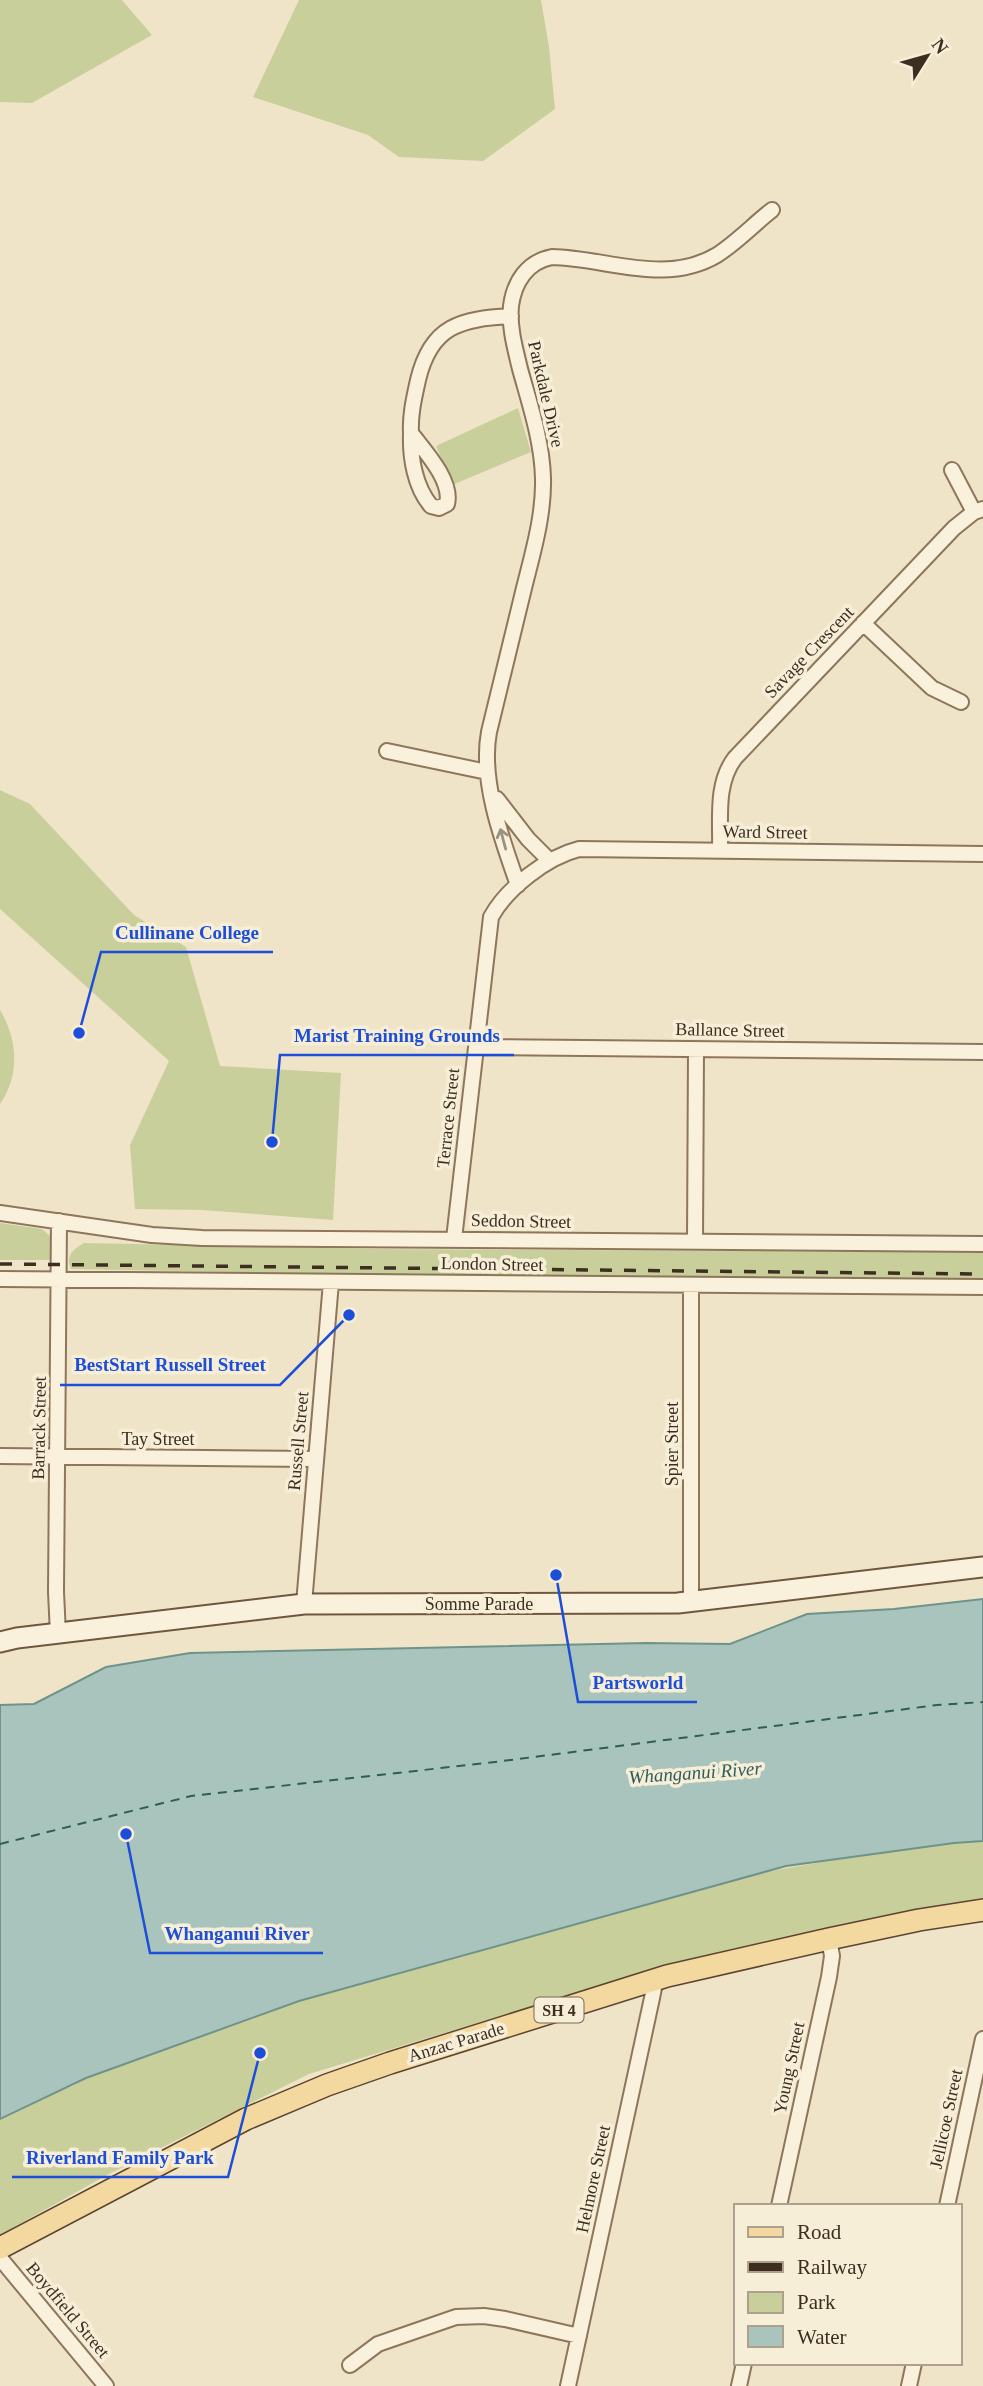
<svg xmlns="http://www.w3.org/2000/svg" width="983" height="2386" viewBox="0 0 983 2386" font-family="Georgia,serif">
<style>
.green{fill:#c9cf9b}
.water{fill:#a9c4bc;stroke:#6f938a;stroke-width:2}
.lines{fill:none;stroke-linecap:round;stroke-linejoin:round}
.ferry{stroke:#2f5d5a;stroke-width:2;stroke-dasharray:9 7;stroke-linecap:butt}
.street-casing{stroke:#8d765c;stroke-width:18}
.secondary-casing{stroke:#6f573f;stroke-width:23}
.primary-casing{stroke:#5b4430;stroke-width:24}
.street{stroke:#faf1dc;stroke-width:14}
.secondary{stroke:#faf1dc;stroke-width:19}
.primary{stroke:#f3d9a0;stroke-width:21}
.rail{stroke:#3d2e20;stroke-width:3.5;stroke-dasharray:12 12;stroke-linecap:butt}
.oneway{stroke:#9c907e}
.labels{text-anchor:middle;stroke-width:7;stroke-linejoin:round;paint-order:stroke}
.shield{fill:#f7eed8;stroke:#756857;stroke-width:2}
.shield-label{font-size:16px;font-weight:bold;fill:#3d2e20}
.street-label{font-size:18px;fill:#3d2e20;stroke:#f7eed8}
.water-label{font-size:19px;font-style:italic;fill:#2f5d5a;stroke:#f7eed8}
.leader{fill:none;stroke:#1d4ed8;stroke-width:2.5}
.callout-dot{fill:#1d4ed8;stroke:#f7eed8;stroke-width:2.5}
.callout-label{font-size:19px;text-anchor:middle;font-weight:bold;fill:#1d4ed8;stroke:#f7eed8;stroke-width:7;stroke-linejoin:round;paint-order:stroke}
</style>
<rect width="100%" height="100%" fill="#f0e4c8"/>
<!-- green -->
<path class="green" d="M0,0H122L152,35L32,103L0,102Z
M299,0H541L549,47L555,109L483,161L399,157L368,135L253,97Z
M518,408L531,452L452,485L436,446Z
M0,790L30,804L134,915L186,947L220,1066L341,1073L333,1220L202,1210L135,1209L130,1145L169,1061L0,909Z
M0,1010C18,1040 20,1075 0,1104Z
M0,1223L42,1229L50,1236V1260H0Z
M84,1243L372,1249L983,1252V1282L544,1278L71,1269C65,1255 73,1250 84,1243Z
M983,1834V1901L749,1947L500,2016L309,2074L107,2175L0,2235V2111L73,2086L86,2078L191,2033L578,1914L776,1870Z"/>
<!-- water -->
<path class="water" d="M983,1599V1841L954,1843L786,1866L299,2001L86,2078L0,2119V1705L34,1704L106,1667L190,1653L646,1643L730,1644L807,1614L894,1609Z"/>
<g class="lines">
<!-- ferry -->
<path class="ferry" d="M0,1844L191,1796L495,1762L937,1705L983,1702"/>
<defs>
<path id="street" d="M411,433C410,415 414,398 418,380C431,325 461,319 511,316
M411,433C424,450 453,481 447,504L439,508L431,506C415,487 410,458 411,433Z
M952,470L974,512
M863,623L932,688L961,702
M387,751L487,772
M497,799L528,839L550,861
M720,851C721,820 715,784 735,758L954,528L974,512L983,509
M518,885C502,840 480,780 489,732C501,684 512,636 524,588C533,552 544,515 543,478C542,441 530,405 520,369C515,348 509,327 511,306C514,282 527,262 552,257C607,258 665,286 717,255C737,242 754,224 772,210
M476,1047L983,1052
M0,1213L152,1235L202,1238L983,1244
M454,1239L491,917C507,888 547,857 579,849L983,854
M695,1242L696,1049
M0,1279L983,1287
M691,1285V1602
M0,1456L316,1459
M304,1604L331,1282
M58,1634L56,1592L59,1221
M779,2206L829,1977L832,1956L829,1939
M947,2206L983,2039
M0,2258L106,2386
M350,2365L378,2344L456,2317L484,2316L505,2319L579,2336
M568,2386L652,1998L654,1988L651,1981
M739,2386L744,2363
M909,2386L914,2363"/>
<path id="secondary" d="M0,1642L17,1638L304,1604L678,1603L983,1567"/>
<path id="primary" d="M0,2248L246,2119L327,2085L390,2063L667,1976L829,1939L919,1920L983,1910"/>
</defs>
<!-- street casing -->
<use href="#street" class="street-casing"/>
<!-- secondary casing -->
<use href="#secondary" class="secondary-casing"/>
<!-- primary casing -->
<use href="#primary" class="primary-casing"/>
<!-- street -->
<use href="#street" class="street"/>
<!-- secondary -->
<use href="#secondary" class="secondary"/>
<!-- primary -->
<use href="#primary" class="primary"/>
<!-- rail -->
<path class="rail" d="M0,1264L983,1274"/>
</g>
<!-- one-way arrows -->
<defs><path id="oneway-shaft" d="M-6 0H5M1.5-3L5.5 0L1.5 3" fill="none" stroke-width="1.6" stroke-linecap="round" stroke-linejoin="round" transform="scale(1.75)"/></defs>
<use class="oneway" href="#oneway-shaft" transform="translate(503 839) rotate(-105)"/>
<g class="labels">
<!-- shield labels -->
<rect class="shield" x="534.5" y="1997.5" width="49" height="25" rx="5"/>
<g class="shield-label">
<text x="559" y="2016">SH 4</text>
</g>
<!-- street labels -->
<g class="street-label">
<text transform="translate(546 394) rotate(77)" y="6">Parkdale Drive</text>
<text transform="translate(809 652) rotate(-46)" y="6">Savage Crescent</text>
<text transform="translate(765 832) rotate(1)" y="6">Ward Street</text>
<text transform="translate(730 1030) rotate(1)" y="6">Ballance Street</text>
<text transform="translate(448 1118) rotate(-84)" y="6">Terrace Street</text>
<text transform="translate(521 1221) rotate(1)" y="6">Seddon Street</text>
<text transform="translate(492 1264) rotate(1)" y="6">London Street</text>
<text transform="translate(39 1428) rotate(-89)" y="6">Barrack Street</text>
<text x="158" y="1445">Tay Street</text>
<text transform="translate(298 1441) rotate(-85)" y="6">Russell Street</text>
<text transform="translate(672 1444) rotate(-90)" y="6">Spier Street</text>
<text x="479" y="1610">Somme Parade</text>
<text transform="translate(456 2042) rotate(-17)" y="6">Anzac Parade</text>
<text transform="translate(789 2068) rotate(-78)" y="6">Young Street</text>
<text transform="translate(946 2119) rotate(-78)" y="6">Jellicoe Street</text>
<text transform="translate(593 2179) rotate(-78)" y="6">Helmore Street</text>
<text transform="translate(68 2310) rotate(50)" y="6">Boydfield Street</text>
</g>
<!-- water labels -->
<g class="water-label">
<text transform="translate(695 1772) rotate(-4)" y="7">Whanganui River</text>
</g>
</g>
<!-- callouts -->
<path class="leader" d="M79 1033L101 952H273M272 1142L280 1055H514M349 1315L280 1385H60M556 1575L578 1702H697M126 1834L150 1953H323M260 2053L228 2177H12"/>
<g class="callout-dot">
<circle cx="79" cy="1033" r="7"/>
<circle cx="272" cy="1142" r="7"/>
<circle cx="349" cy="1315" r="7"/>
<circle cx="556" cy="1575" r="7"/>
<circle cx="126" cy="1834" r="7"/>
<circle cx="260" cy="2053" r="7"/>
</g>
<g class="callout-label">
<text x="187" y="939">Cullinane College</text>
<text x="397" y="1042">Marist Training Grounds</text>
<text x="170" y="1371">BestStart Russell Street</text>
<text x="638" y="1689">Partsworld</text>
<text x="237" y="1940">Whanganui River</text>
<text x="120" y="2164">Riverland Family Park</text>
</g>
<!-- legend -->
<rect x="734" y="2204" width="228" height="161" fill="#f7eed8" stroke="#ada18e" stroke-width="2"/>
<rect x="748" y="2227" width="35" height="10" fill="#f3d9a0" stroke="#ada18e" stroke-width="2"/>
<text x="797" y="2239" font-size="21" fill="#3d2e20">Road</text>
<rect x="748" y="2262" width="35" height="10" fill="#3d2e20" stroke="#ada18e" stroke-width="2"/>
<text x="797" y="2274" font-size="21" fill="#3d2e20">Railway</text>
<rect x="748" y="2292" width="35" height="21" fill="#c9cf9b" stroke="#ada18e" stroke-width="2"/>
<text x="797" y="2309" font-size="21" fill="#3d2e20">Park</text>
<rect x="748" y="2326" width="35" height="21" fill="#a9c4bc" stroke="#ada18e" stroke-width="2"/>
<text x="797" y="2344" font-size="21" fill="#3d2e20">Water</text>
<!-- north arrow -->
<g transform="translate(927 56) rotate(53)" stroke="#f7eed8" stroke-width="5" paint-order="stroke">
<path d="M0-5L12 26L0 18L-12 26Z" fill="#3d2e20"/>
<text y="-10" font-size="19" font-weight="bold" text-anchor="middle" fill="#3d2e20">N</text>
</g>
</svg>
